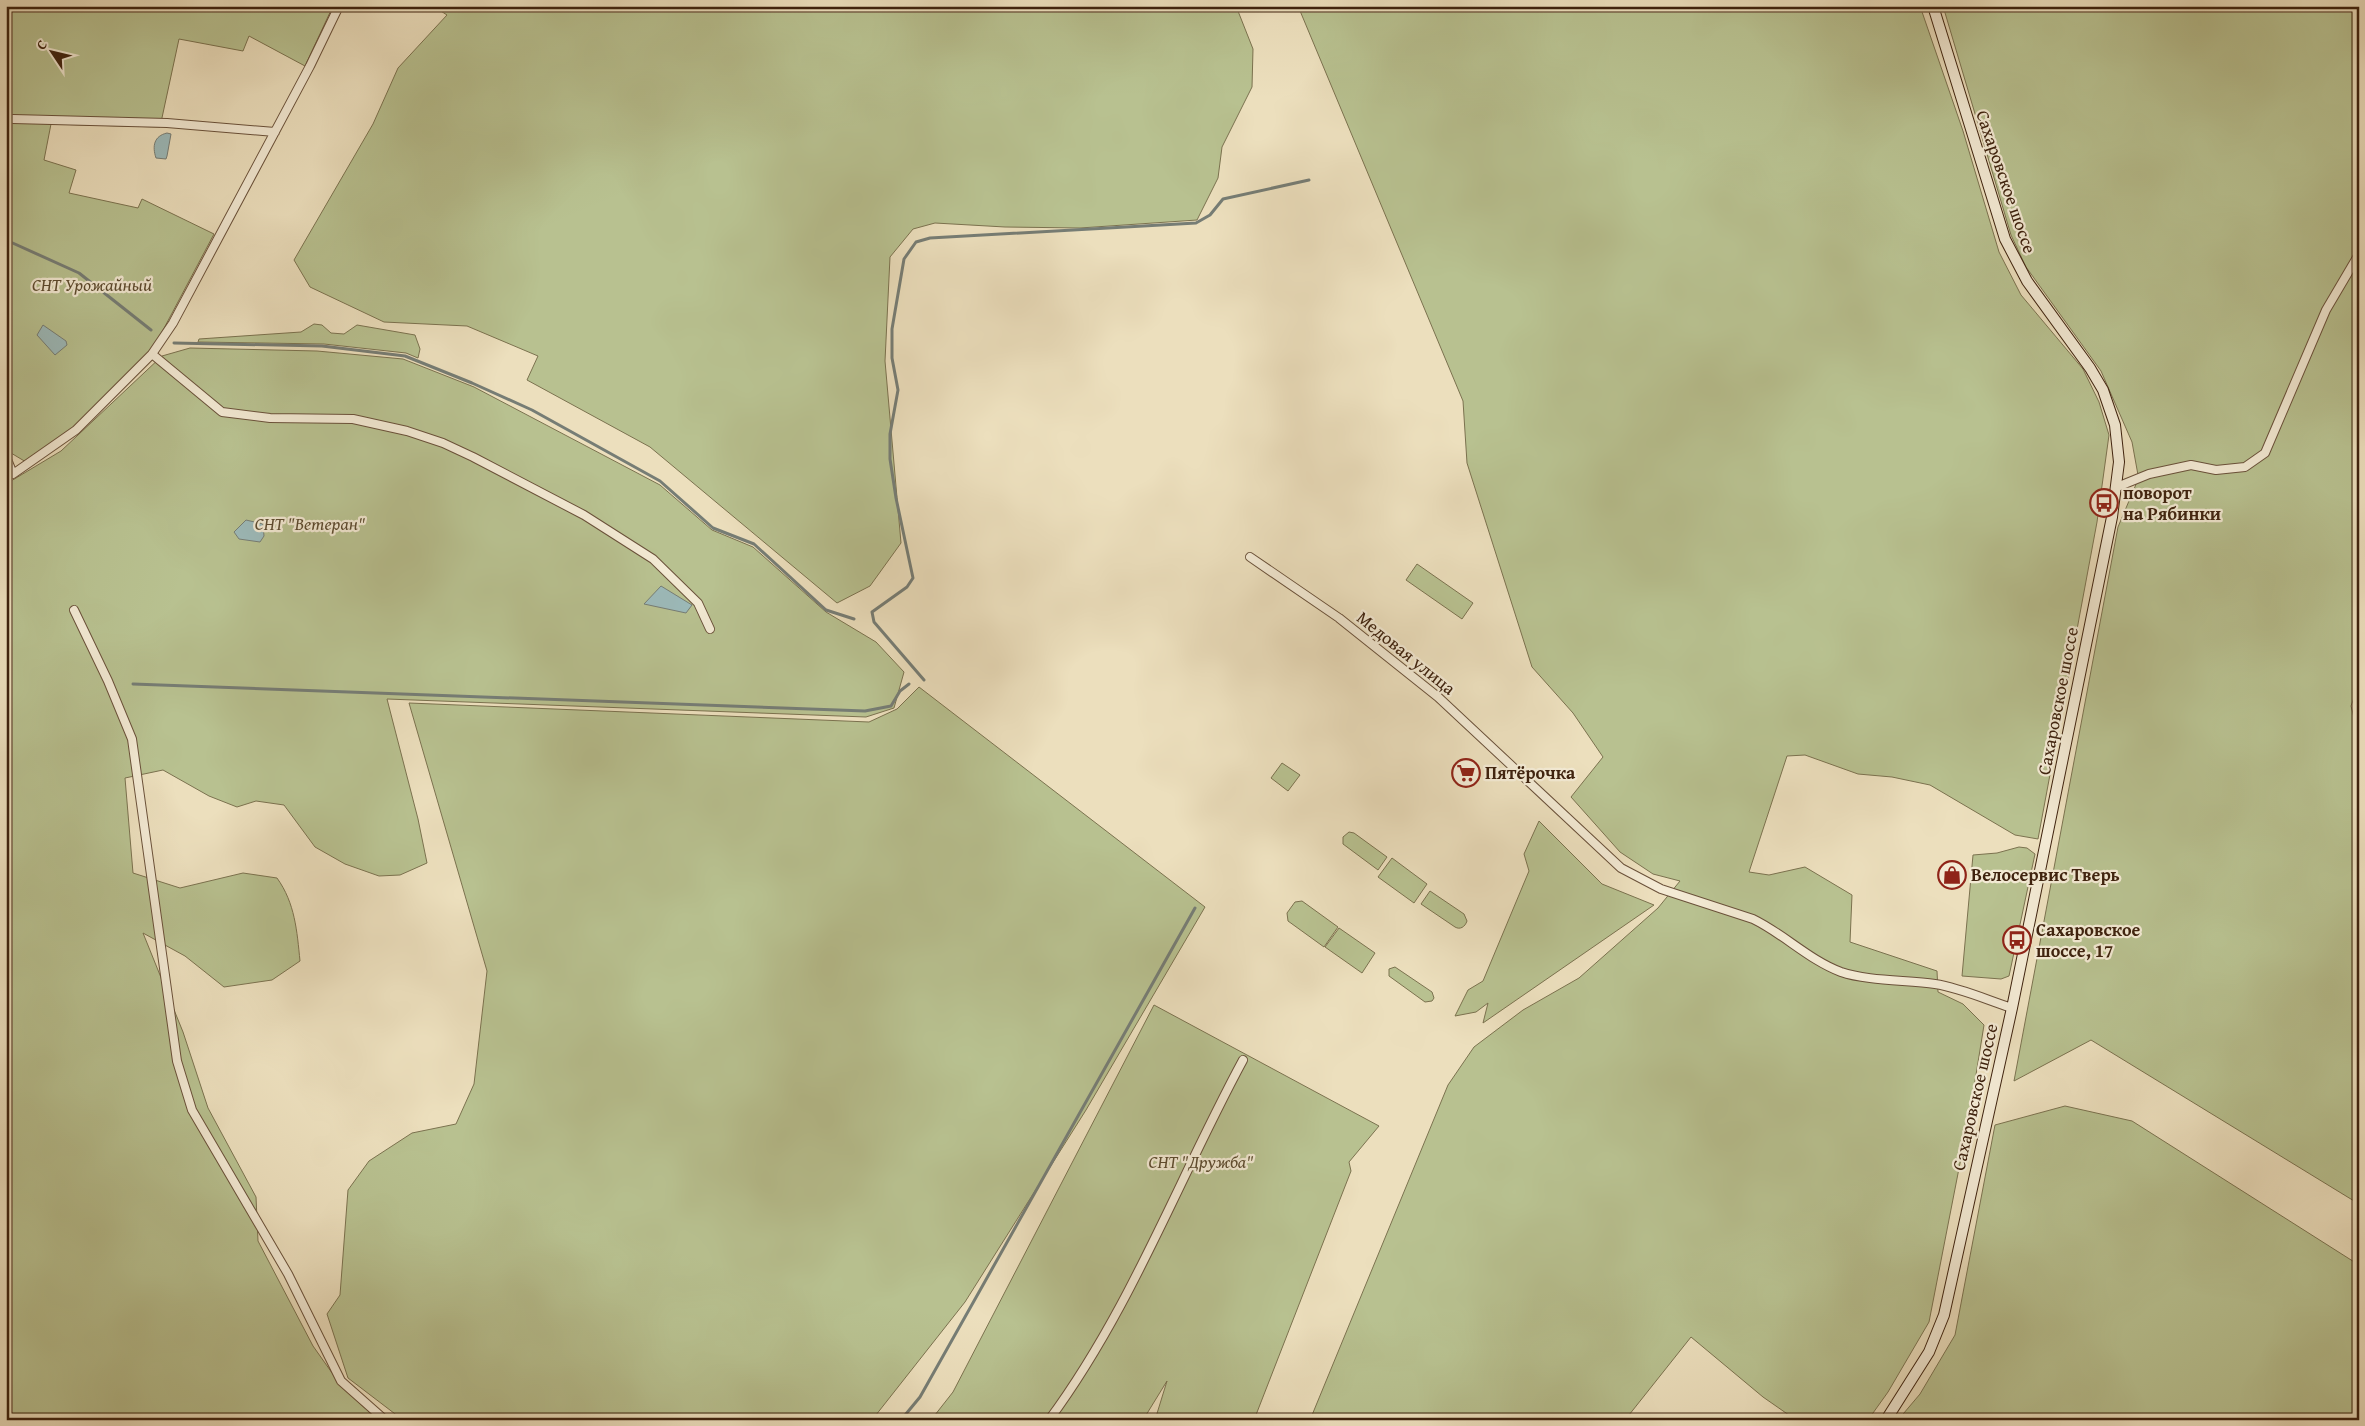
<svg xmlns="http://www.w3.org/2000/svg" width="2365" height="1426" viewBox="0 0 2365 1426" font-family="'Gentium Book Plus',serif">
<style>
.green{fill:#b8c190;stroke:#7b724f}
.water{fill:#9cbaba;stroke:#767d75}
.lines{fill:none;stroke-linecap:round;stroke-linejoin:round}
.stream{stroke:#767d75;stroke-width:3}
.street-casing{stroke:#6a513a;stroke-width:10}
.secondary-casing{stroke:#3e220e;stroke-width:12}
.street{stroke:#f3ead4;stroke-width:8}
.secondary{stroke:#f3ead4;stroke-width:10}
.labels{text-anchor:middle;stroke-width:4.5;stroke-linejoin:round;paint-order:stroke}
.street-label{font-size:18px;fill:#3e220e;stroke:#f3ead4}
.park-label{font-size:18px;font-style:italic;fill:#5c4a2e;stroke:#f3ead4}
.poi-label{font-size:18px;font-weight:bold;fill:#3e220e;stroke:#f3ead4;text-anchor:start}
</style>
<rect width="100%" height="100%" fill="#ecdfbd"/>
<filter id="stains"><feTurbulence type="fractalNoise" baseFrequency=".004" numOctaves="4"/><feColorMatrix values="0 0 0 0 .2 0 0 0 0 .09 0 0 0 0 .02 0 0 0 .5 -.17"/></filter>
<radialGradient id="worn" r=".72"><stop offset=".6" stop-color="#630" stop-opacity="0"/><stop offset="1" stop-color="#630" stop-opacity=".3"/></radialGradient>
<!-- green -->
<path class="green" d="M6,6H333L305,66L249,36L243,51L179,39L160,127L51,124L44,160L76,170L69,193L138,208L142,199L214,234L153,349L74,428L26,462L11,453L6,439Z
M433,6H1236L1253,49L1252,87L1222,147L1218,178L1197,220L1080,228L1005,227L935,223L913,229L890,257L885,361L901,543L870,586L837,603L650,447L527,380L538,356L467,326L384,322L310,287L294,260L373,124L398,68L447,15Z
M1298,6H1920L1963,131L1999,252L2021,295L2083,369L2099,402L2109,435L2097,522L2038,839L2015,835L1930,785L1892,777L1858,774L1805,755L1787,756L1749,872L1769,875L1805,867L1852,895L1850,942L1937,971L1938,992L1963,1004L1984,1025L1970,1112L1929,1322L1888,1392L1868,1420H1796L1763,1397L1691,1337L1625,1420H1310L1448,1085L1474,1047L1523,1010L1579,978L1658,908L1680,881L1653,874L1620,852L1571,797L1603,757L1573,713L1532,667L1467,463L1463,401Z
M1943,6H2359V684L2351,706L2359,737V1204L2091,1040L2014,1081L2118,527L2137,482C2162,471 2190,468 2217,467L2191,462L2138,475L2132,442L2101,371L2026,267L2011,235Z
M314,324L322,325L331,333L344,334L357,325L415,335L420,349L418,358L406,353L324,344L198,342L199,339L301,332Z
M190,348L317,351L403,359L474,387L660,485L712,530L753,547L826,612L876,642L904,672L894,708L866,717L387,699L418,819L427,863L400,875L379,876L345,864L315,847L284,805L256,801L237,807L209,796L163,770L125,778L133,873L180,888L243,873L277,878C295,903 297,931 300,961L272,980L224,987L185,956L143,933L183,1032L208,1108L256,1197L258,1241L313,1346L342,1387L378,1420H6V484L61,451L162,356Z
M1417,564L1473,603L1462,619L1406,580Z
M919,687L1205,907L1086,1110L965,1302L872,1420H403L348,1378L327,1314L340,1295L348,1190L369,1161L412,1133L456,1124L474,1084L487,971L409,703L869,722L897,709Z
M1282,763L1300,775L1288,791L1271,778Z
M1539,821L1602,884L1654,905L1483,1023L1488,1003L1476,1012L1455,1016L1468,990L1483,981L1529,871L1524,854Z
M1349,832L1354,833L1387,857L1378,870L1343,844V837Z
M2019,847L2027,848L2035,854L2009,976L2001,979L1962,976L1973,855L1997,853Z
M1392,858L1427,884L1414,903L1378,877Z
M1430,891L1464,914L1467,921C1465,927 1460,930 1455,927L1421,904Z
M1302,901L1338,927L1324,947L1288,921L1287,913L1295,902Z
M1339,928L1375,953L1362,973L1325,947Z
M1395,967L1432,992L1434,998L1432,1001L1425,1002L1389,976V969Z
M1154,1005L1379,1126L1349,1162L1351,1171L1254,1420H1155L1167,1381L1143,1420H931L953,1392Z
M2065,1106L2132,1121L2359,1265V1420H1898L1920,1394L1955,1335L1995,1125Z"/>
<!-- water -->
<path class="water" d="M167,133L171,134L167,156L166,159L156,158C152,146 154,136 167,133Z
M43,325L66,341L67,345L55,355L37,335Z
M246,520L263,524L264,536L260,542L239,539L234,532Z
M661,586L692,605L686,613L644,604Z"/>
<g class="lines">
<!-- stream -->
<path class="stream" d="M6,240L79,273L151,330
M174,343L322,346L405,356L472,383L532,410L660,481L713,528L754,544L826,610L854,619
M924,680L874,622L872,612L907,587L913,578L896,498L890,459V434L898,390L892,358V329L904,259L916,242L930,238L1196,223L1210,215L1223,199L1309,180
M133,684L865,711L891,706L900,691L909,684
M901,1420L920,1397L1195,908"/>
<defs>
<path id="street" d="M13,119L167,123L275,132
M152,354L222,412L270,418L353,419L407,431L443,443L473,457L584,515L653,559L698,603L710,629
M6,457L13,474L76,430L152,354L173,323L310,66L339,6
M2117,487L2149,474L2191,465L2216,470L2245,467L2265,453L2326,310L2359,254
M1250,557L1339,618L1438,697L1621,868L1661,889L1753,919C1784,934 1809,960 1841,972C1867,981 1907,980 1935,984C1961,988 1987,1000 2012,1008
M74,610L108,681L132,739L177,1061L192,1110L288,1274L341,1381L385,1420
M1049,1420C1131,1309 1178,1180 1243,1060"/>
<path id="secondary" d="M1886,1420L1929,1352L1944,1315L2012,1008L2055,797L2112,517L2119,462L2115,425L2103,390L2090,368L2027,281L2005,239L1933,6"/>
</defs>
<!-- street casing -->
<use href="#street" class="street-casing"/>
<!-- secondary casing -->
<use href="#secondary" class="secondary-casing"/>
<!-- street -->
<use href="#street" class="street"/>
<!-- secondary -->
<use href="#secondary" class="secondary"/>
</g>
<!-- icons -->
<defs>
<symbol id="bus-ring" viewBox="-11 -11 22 22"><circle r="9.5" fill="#f3ead4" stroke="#8f2418" stroke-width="1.5"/><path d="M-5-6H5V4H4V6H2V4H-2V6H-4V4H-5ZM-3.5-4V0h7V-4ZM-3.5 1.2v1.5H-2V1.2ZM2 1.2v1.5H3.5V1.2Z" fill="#8f2418"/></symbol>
<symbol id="supermarket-ring" viewBox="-11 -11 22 22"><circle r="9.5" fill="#f3ead4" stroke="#8f2418" stroke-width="1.5"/><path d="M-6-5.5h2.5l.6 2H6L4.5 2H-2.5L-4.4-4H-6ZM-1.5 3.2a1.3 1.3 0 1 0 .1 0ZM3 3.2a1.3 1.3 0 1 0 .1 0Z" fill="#8f2418"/></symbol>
<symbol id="shop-ring" viewBox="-11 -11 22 22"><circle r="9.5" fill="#f3ead4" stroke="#8f2418" stroke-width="1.5"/><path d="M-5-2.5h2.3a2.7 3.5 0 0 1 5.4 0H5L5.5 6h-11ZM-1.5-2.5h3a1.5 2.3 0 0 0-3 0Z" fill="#8f2418"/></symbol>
</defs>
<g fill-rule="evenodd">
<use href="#bus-ring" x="2088" y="487" width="32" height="32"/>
<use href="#supermarket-ring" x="1450" y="757" width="32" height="32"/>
<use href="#shop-ring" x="1936" y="859" width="32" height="32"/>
<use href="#bus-ring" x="2001" y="924" width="32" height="32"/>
</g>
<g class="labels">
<!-- street labels -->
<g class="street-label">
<text transform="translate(2006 182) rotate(71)" y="6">Сахаровское шоссе</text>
<text transform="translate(1406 653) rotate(39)" y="6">Медовая улица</text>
<text transform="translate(2058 701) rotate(-79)" y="6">Сахаровское шоссе</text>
<text transform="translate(1975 1097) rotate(-77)" y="6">Сахаровское шоссе</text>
</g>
<!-- park labels -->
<g class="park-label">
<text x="92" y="291">СНТ Урожайный</text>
<text x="310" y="530">СНТ "Ветеран"</text>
<text x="1201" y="1168">СНТ "Дружба"</text>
</g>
<!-- poi labels -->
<g class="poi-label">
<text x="2123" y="499">поворот<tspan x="2123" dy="21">на Рябинки</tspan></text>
<text x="1485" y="779">Пятёрочка</text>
<text x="1971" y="881">Велосервис Тверь</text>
<text x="2036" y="936">Сахаровское<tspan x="2036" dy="21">шоссе, 17</tspan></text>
</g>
</g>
<!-- margin -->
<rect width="2365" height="1426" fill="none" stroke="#ecdfbd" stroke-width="25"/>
<rect x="8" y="8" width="2350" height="1411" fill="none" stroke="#3e220e" stroke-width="2.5"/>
<rect x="12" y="12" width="2340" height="1401" fill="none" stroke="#3e220e"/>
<!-- north arrow -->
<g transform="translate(52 52) rotate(305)" stroke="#f3ead4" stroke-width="4" paint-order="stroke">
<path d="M0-4L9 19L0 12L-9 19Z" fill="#3e220e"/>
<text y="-8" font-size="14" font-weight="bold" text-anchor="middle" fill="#3e220e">С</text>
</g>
<rect width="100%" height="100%" filter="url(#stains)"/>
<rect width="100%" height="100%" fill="url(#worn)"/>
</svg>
